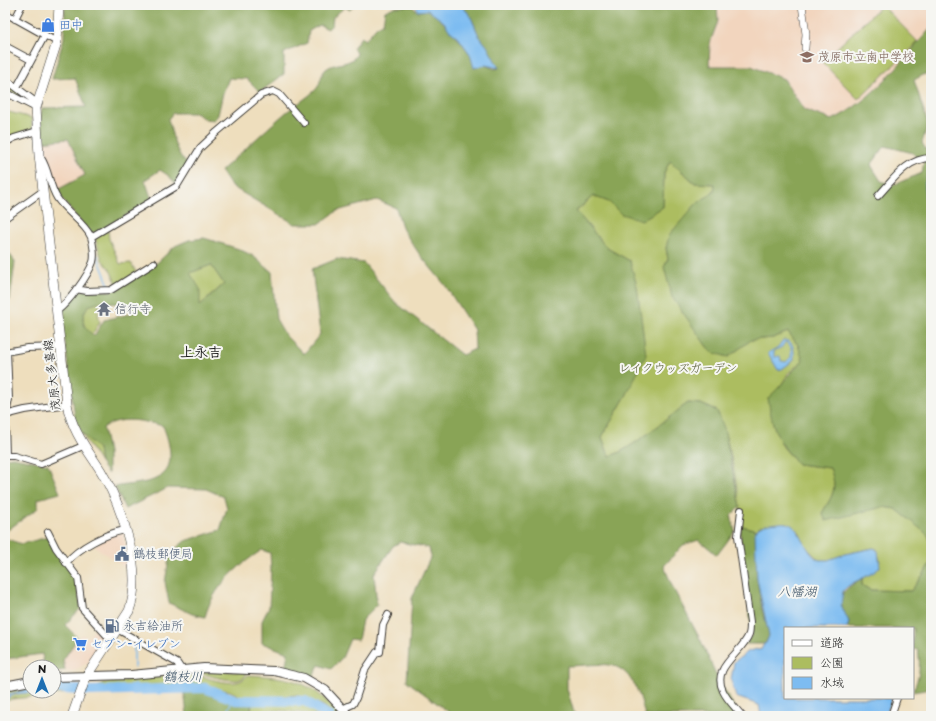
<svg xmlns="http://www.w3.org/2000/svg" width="936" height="721" viewBox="0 0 936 721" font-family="'Playpen Sans','Klee One',sans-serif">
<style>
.built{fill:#f2d5be}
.green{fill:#acbd60;stroke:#646c3e}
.forest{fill:#89a456;stroke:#526039;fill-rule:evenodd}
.water{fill:#7dbcf1;stroke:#4c6c86;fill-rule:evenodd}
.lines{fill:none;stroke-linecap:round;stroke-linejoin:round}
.stream{stroke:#7dbcf1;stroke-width:1.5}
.river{stroke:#7dbcf1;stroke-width:10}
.minor-casing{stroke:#3c3934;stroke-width:8}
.tertiary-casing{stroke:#3c3934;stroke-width:8}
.secondary-casing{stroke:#3c3934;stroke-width:10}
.primary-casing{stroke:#3c3934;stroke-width:10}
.minor{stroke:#fff;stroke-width:6}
.tertiary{stroke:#fff;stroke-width:7}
.secondary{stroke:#fff;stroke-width:8}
.primary{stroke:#fff;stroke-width:9}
.labels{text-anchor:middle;stroke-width:4;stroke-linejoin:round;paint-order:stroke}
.shop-label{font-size:12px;fill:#366cbe;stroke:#f6f6f2;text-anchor:start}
.education-label{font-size:12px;fill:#785e54;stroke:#f6f6f2;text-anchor:start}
.worship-label{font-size:12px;fill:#5b616d;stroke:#f6f6f2;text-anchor:start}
.park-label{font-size:12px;fill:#565c37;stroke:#f6f6f2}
.street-label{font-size:12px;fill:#1c1c1c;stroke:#f6f6f2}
.service-label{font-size:12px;fill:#4e5e75;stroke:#f6f6f2;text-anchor:start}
.water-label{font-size:13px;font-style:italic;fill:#3e5467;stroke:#f6f6f2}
.quarter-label{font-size:14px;font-weight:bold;fill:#1c1c1c;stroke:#f6f6f2}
</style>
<rect width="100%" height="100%" fill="#f6f6f2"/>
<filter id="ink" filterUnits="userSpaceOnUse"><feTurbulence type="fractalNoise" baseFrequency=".025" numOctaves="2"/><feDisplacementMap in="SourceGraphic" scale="8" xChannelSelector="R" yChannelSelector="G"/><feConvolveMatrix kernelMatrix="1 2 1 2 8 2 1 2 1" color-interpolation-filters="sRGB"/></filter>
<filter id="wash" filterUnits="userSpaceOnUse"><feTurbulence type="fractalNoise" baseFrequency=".012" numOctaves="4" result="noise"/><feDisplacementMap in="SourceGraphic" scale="16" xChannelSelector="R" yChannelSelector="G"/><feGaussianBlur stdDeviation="0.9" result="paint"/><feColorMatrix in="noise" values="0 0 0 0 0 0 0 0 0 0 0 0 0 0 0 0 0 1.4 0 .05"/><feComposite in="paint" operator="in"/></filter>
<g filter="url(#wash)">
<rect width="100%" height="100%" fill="#eedebd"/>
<!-- built -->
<path class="built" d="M717,5H931V28L885,81L846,113L832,120L804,110L784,79L709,67L710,43L718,21Z
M68,139L85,175L55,191L43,156L42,142Z
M123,532L132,572L94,546L113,534Z
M97,627L106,638L89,662L73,671L65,670L62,660L78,638L82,634L87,638Z"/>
<!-- green -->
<path class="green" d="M882,5L918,42L858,99L822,62Z
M5,81L32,103L5,89Z
M5,111L32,118V130L5,142Z
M670,161L695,183L715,184L714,192L696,204L666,248L668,259L705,344L711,351L728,357L751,340L773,338L788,332L798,345L803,360L788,374L778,390L773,424L783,447L798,464L830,468C838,489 833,495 822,513L864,510L883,507L896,509L910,519L929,535L931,544V561L925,572L911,591L870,590L862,585V578L880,562L877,549L873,548L845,554L828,560H819L806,547L798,530L787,523L761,526L756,530L742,526C738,489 731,445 717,411L701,404L688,403C670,416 627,453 609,456L602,437L627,394L630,261L607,248L576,212L593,196L609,202L621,214L663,207L664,173Z
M108,230L109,239L120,264L131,263L136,272L118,286L109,268L102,260L95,238L97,236Z
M211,265L224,284L199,306L190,273Z
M100,302L98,313L100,322L92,335C82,326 80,318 88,306Z
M80,431L98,449L100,463Z
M198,671L246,672V675C244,677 242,679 238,680C231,681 204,676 198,671Z
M197,673C205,679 227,684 237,682C242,681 245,678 248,675C293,677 311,681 341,716H335L324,706L297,695L268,698L242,697L230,691L217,689L204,683L202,686L136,688L134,684V688L96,690L102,683Z
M64,681L70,682V686L54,687V682Z
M30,685V689L5,695V689Z
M54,689H64L70,693L12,699L5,702L8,697L20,693L54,691Z
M271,701C294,702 308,699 327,716C306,716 284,708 263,711C258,711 255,714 251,715L252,702Z"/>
<!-- forest -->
<path class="forest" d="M65,5H354L350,10L345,7L333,17L332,25L328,29L320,25L309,31L307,43L284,53V74L260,92L247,79L229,78L223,93L218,115L214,120L205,119L195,113H173L168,119C173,136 175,153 188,165L176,184L169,176L160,170L145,180L152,200L95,233H90L55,191L85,175L68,139L42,142L40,120L42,108L86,107L75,78L52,79L64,38Z
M461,5H717L718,21L710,43L709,66H751L784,79L804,110L832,120C873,101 901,61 931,28V77L925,74L914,80L928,124L922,143L930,156L917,158L913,153L885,146L871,165L881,181L893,185L922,173L924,160H931V166L927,174V207H931V544L928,535L896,509L883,507L826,521L822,513C833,495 838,489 830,468L798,464C776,440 773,429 768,398C781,387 791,372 803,360L798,345L788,332L773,338L751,340L728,357L711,352L705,344L672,297L664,267L668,259L666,248L669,235L696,204L714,192L715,184L695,183L670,161L664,173L663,207L642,220L621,214L609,202L593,196L576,211L607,248L630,261L637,286L646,355L627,394L602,437L609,456C626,454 671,415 688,403L701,404L717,411L724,428L740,507L731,515L735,531L717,555L699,540L683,545L664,566L673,588L701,641L719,681L740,716H645C641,698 635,676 617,667C606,662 580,666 567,666V689L575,716H454L407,681L412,598L431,556L429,548L400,542L393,546L374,574L377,605L362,620L358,640L350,639L342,658L331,669L319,665L313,677L285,670L288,653L262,643V621L269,607L271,569L270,553L262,550C236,567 213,587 205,617L192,614L169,603L165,582L170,553L185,541L220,530L227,508L224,497L206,489L168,488L125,509L115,487C128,484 144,484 156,479C177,470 170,443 163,426C144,421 120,415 103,428L108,452V474L100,463L98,449L80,431L75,418L61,313L77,290L111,291L157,263L175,246L189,240L204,238L239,249L253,256L272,272L276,319L286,336L304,354L320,334L312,269L337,259L364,263L395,302L462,355L475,349L474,330L445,285L420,255L403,230L396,208L377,200L337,211L319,224H295L231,186L221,171C242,152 262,133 283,115C293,106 308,98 317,88C321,83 320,75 326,69C336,61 351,66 357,54L353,48L361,37L365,40L377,26L383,23L385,11L394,7L412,6L417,11C421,11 423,10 427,10C436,12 466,46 471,56C473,59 473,64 474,68L485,65L495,69L499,68L479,36L470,15ZM211,265L224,284L200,306V289L190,273ZM100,302L129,305L133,313L104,320L94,336C83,327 79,319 88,306Z
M5,253H9L15,262L10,300L5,303Z
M13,457L48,464L60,493L38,499V508L5,532V458Z
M742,526L756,530L757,579L762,609L768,629L769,636L765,644H746L752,634L740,533Z
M48,537L76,579L81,608L65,625L78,638L63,660L65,670L54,672V667H44L42,654L5,659V538L21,544Z
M931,561V689L913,692C919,677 921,666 918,650L913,649V628H847L849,622C834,596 840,593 862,578V585L870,590L911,591L925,572Z
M184,689H205L237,701L252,702L250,716H187Z"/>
<!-- water -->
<path class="water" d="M416,5H461L470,15L479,36L487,46L499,68L485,65L474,68L470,54L458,37L450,31L444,22L428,10L417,11Z
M931,166V207H927C923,190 923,182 931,166Z
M783,340C795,341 794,350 794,360L782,369L778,370L768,353L778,347ZM785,342L788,343L791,347V357L786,362L781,361L780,356L774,357V351L782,347Z
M779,523C802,519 802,552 819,560H828L845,554L874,548L878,551L880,567C870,578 853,579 843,591L841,605L849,622L847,628H785V698H892L886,716H761L759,705L736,697L731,680L734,662L749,651L762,648L764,644L766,643L769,636L757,579L755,533C758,524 771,524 779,523Z
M70,686V693H67L64,689H54V687Z
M28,689H30V691H41C29,696 20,689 5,700V695Z"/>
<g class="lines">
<!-- stream -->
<path class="stream" d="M97,255L110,288
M134,644V667
M135,684V690
M225,716L233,698"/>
<!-- river -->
<path class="river" d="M54,688L90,691L205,688L236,700L305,701L329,716"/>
</g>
</g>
<g filter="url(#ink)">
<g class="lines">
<defs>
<path id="minor" d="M5,13L57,42
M15,19L22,5
M5,46L31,60
M5,79L37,103
M17,87L45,35
M5,92L36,108
M5,143L14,138L37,131
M41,158C49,170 49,185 57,198C65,211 85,223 91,237C93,243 95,256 93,262C88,276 69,302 57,311
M878,196C893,180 907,158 931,158
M5,218L43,191
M91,237L177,186L200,148L217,132L261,95L273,91L279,94L304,123
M76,289L87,291L111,290L154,263
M5,352L27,348L61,347
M5,415L25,410L67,404
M5,456H14L41,464L83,446
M6,456L5,421L9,399L7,352
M741,510L738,536L750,622C750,626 750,631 749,634C742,654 711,666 723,691C727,700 736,708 742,716
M48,532L56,548L78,578L82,608L111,640
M66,563C79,547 105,534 125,530
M117,629L177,663L181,669
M342,709L353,704L356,698L365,670L377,652H380L383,625L388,615
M891,716L897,698"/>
<path id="tertiary" d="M802,5L806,34L805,48"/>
<path id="secondary" d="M54,677L131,675L204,668L274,671L304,678L325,690L349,716
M5,686L30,681"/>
<path id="primary" d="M59,5L57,42L36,108L39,155L67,404C72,431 87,449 101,471C122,506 144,571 129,611L86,677L72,716"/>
</defs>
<!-- minor casing -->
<use href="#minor" class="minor-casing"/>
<!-- tertiary casing -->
<use href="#tertiary" class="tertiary-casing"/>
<!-- secondary casing -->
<use href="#secondary" class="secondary-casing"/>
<!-- primary casing -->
<use href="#primary" class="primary-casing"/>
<!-- minor -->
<use href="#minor" class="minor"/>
<!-- tertiary -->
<use href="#tertiary" class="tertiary"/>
<!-- secondary -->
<use href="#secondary" class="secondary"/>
<!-- primary -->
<use href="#primary" class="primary"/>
</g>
</g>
<!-- icons -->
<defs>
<symbol id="shop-bare" viewBox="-9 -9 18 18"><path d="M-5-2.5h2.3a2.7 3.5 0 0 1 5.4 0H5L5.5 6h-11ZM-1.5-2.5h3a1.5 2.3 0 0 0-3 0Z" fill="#3f7fe0" stroke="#f6f6f2" stroke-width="2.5" paint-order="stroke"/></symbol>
<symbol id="school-bare" viewBox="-9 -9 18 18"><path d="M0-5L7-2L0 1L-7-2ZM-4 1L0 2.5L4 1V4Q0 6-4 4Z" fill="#8d6e63" stroke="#f6f6f2" stroke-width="2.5" paint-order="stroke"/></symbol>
<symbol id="temple-bare" viewBox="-9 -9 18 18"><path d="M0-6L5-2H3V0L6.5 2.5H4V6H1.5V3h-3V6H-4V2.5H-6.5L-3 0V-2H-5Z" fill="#6b7280" stroke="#f6f6f2" stroke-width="2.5" paint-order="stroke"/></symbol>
<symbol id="civic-bare" viewBox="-9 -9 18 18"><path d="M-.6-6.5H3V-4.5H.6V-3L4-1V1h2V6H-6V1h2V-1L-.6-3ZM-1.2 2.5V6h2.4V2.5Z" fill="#5c6f8a" stroke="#f6f6f2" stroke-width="2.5" paint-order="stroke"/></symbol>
<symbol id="fuel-bare" viewBox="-9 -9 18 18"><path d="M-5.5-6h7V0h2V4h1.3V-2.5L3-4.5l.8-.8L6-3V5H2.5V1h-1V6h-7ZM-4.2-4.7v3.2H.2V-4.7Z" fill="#5c6f8a" stroke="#f6f6f2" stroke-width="2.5" paint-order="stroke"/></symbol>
<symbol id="supermarket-bare" viewBox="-9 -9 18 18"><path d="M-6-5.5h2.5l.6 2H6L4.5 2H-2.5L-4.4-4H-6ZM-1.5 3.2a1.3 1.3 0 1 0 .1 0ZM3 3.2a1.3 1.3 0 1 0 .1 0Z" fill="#3f7fe0" stroke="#f6f6f2" stroke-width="2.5" paint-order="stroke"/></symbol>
</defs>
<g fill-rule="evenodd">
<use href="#shop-bare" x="38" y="15" width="20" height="20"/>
<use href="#school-bare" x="797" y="47" width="20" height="20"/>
<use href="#temple-bare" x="94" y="299" width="20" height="20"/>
<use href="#civic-bare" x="112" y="544" width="20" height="20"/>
<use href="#fuel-bare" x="102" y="616" width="20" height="20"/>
<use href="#supermarket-bare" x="70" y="634" width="20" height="20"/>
</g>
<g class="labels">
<!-- shop labels -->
<g class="shop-label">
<text x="59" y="29">田中</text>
<text x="91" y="648">セブン-イレブン</text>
</g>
<!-- education labels -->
<g class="education-label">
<text x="818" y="61">茂原市立南中学校</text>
</g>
<!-- worship labels -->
<g class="worship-label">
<text x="115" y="313">信行寺</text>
</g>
<!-- park labels -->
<g class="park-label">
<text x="678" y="372">レイクウッズガーデン</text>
</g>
<!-- street labels -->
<g class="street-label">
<text transform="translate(52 375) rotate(-97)" y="4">茂原大多喜線</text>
</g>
<!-- service labels -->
<g class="service-label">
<text x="133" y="558">鶴枝郵便局</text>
<text x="123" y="630">永吉給油所</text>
</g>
<!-- water labels -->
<g class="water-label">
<text x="797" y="596">八幡湖</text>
<text x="183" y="681">鶴枝川</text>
</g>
<!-- quarter labels -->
<g class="quarter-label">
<text x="201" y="357">上永吉</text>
</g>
</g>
<!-- margin -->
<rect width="936" height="721" fill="none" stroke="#f6f6f2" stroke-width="20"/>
<!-- legend -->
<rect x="784" y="627" width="130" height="72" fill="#f6f6f2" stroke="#9f9f9c"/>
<rect x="792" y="640" width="20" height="6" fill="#ffffff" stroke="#9f9f9c"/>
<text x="820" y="647" font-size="12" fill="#1c1c1c">道路</text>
<rect x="792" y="657" width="20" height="12" fill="#acbd60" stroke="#9f9f9c"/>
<text x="820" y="667" font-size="12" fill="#1c1c1c">公園</text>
<rect x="792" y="677" width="20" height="12" fill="#7dbcf1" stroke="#9f9f9c"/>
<text x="820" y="687" font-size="12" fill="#1c1c1c">水域</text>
<!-- north arrow -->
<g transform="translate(42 679)"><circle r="19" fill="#f6f6f2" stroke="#9f9f9c"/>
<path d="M0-3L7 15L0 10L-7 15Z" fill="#1f6fb2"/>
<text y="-6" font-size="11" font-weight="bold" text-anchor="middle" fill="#1c1c1c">N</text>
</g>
</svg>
